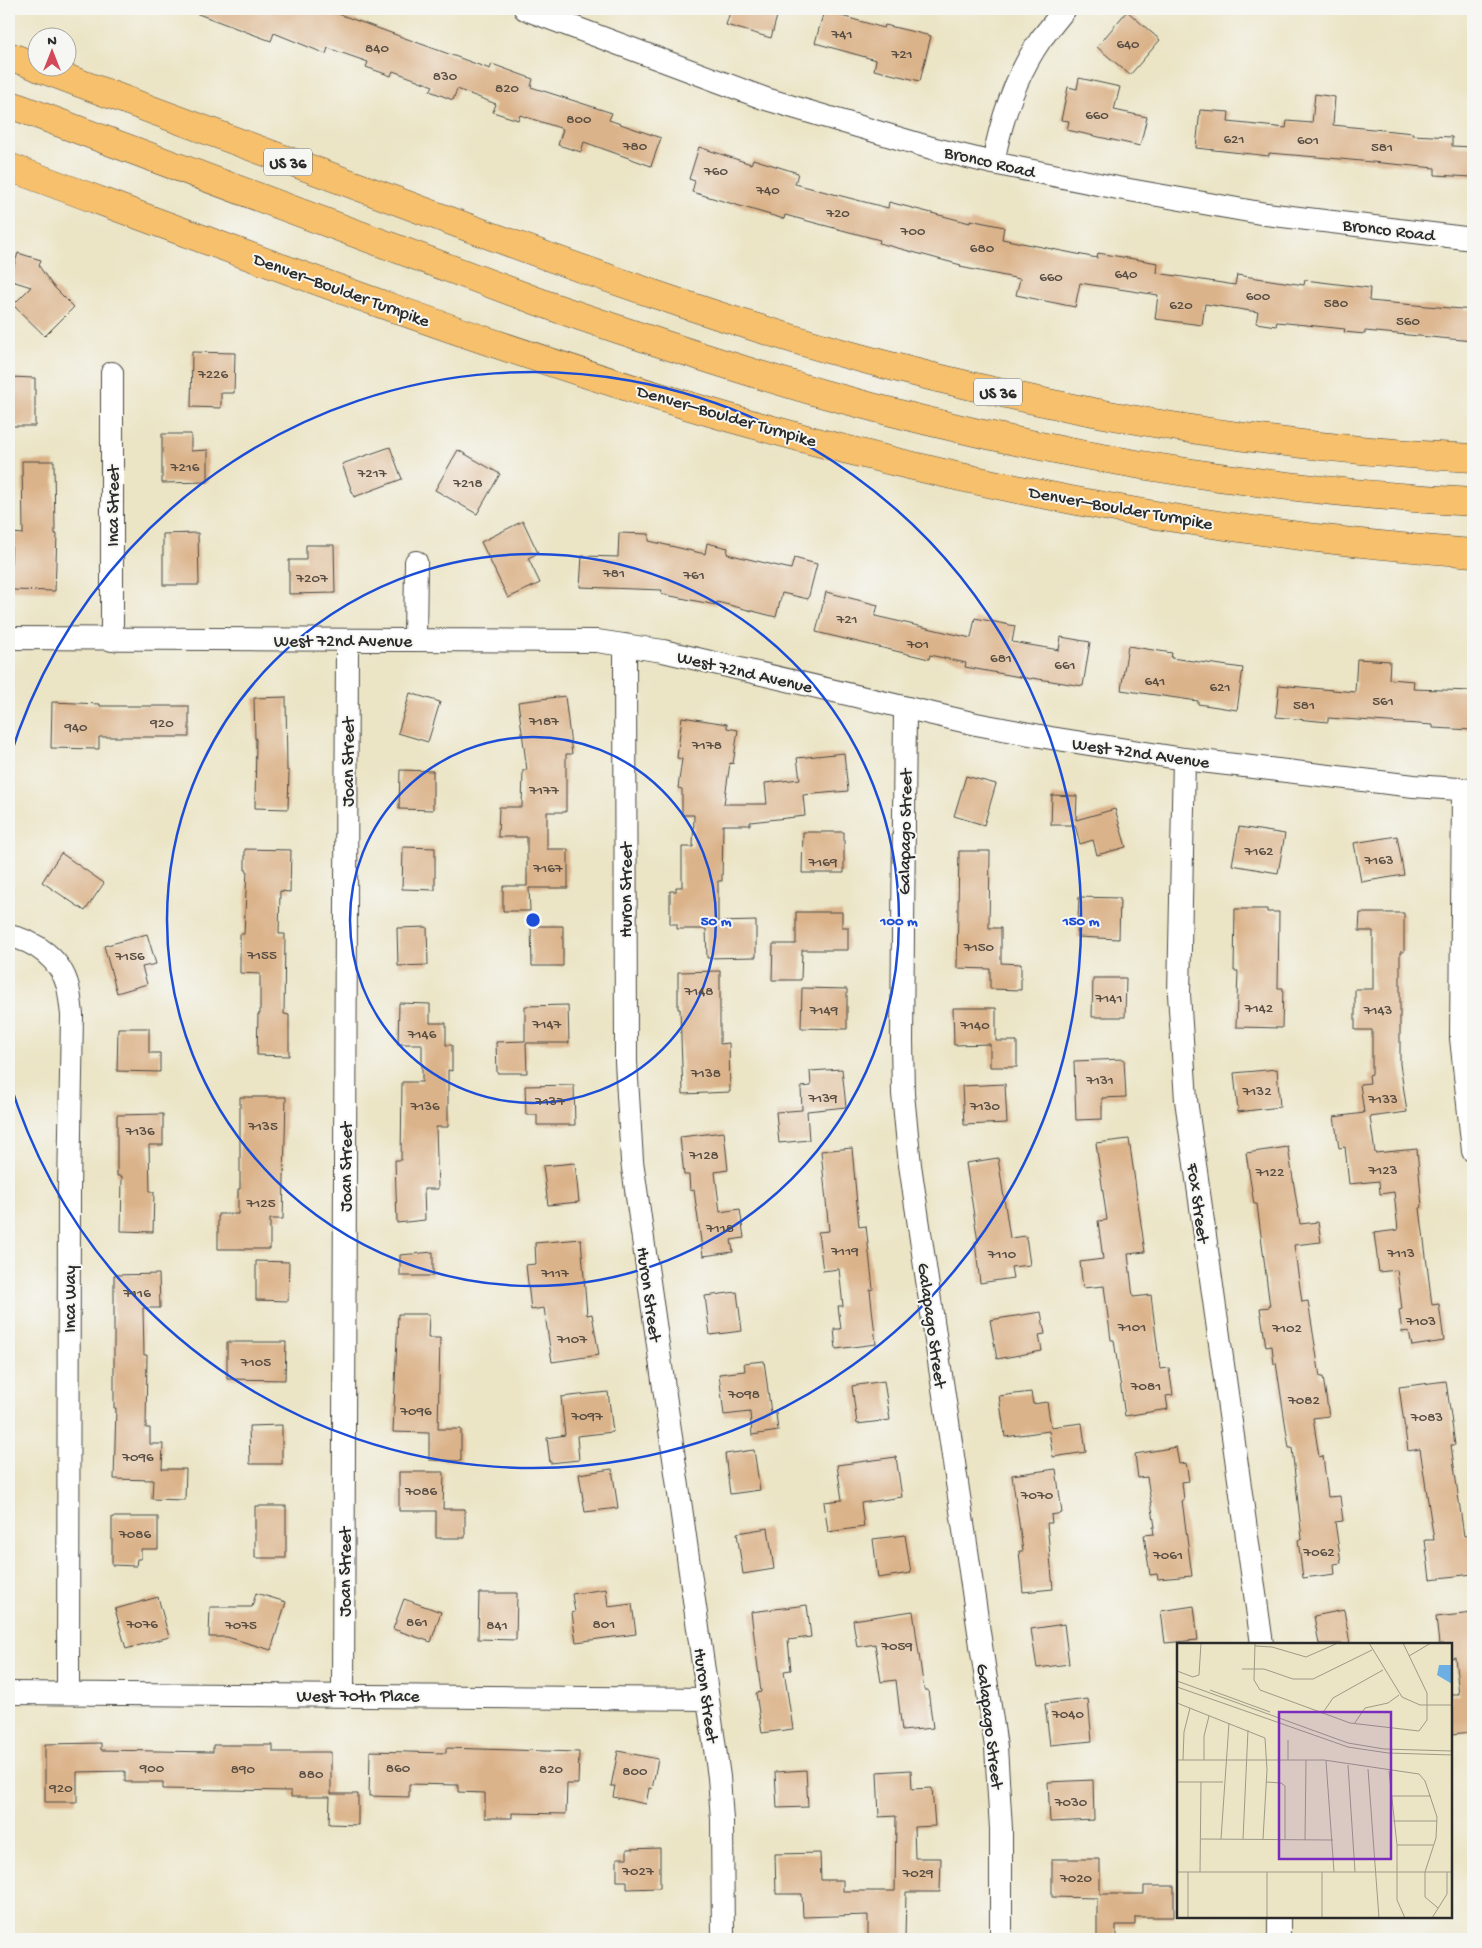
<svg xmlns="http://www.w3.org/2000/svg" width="1482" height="1948" viewBox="0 0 1482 1948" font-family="'Gochi Hand',sans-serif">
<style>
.building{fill:#dbb38a}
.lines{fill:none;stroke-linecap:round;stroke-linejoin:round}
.street-casing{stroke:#484742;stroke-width:24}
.highway-casing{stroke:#484742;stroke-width:29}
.street{stroke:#fff;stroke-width:22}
.highway{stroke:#f7c06c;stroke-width:28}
.ring{fill:none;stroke:#1d4ed8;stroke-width:2.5}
.labels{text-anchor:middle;stroke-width:4;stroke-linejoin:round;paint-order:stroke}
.number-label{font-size:15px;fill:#574d43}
.shield{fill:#f6f6f2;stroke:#686867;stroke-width:1}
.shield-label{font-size:16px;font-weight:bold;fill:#2b2b2b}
.street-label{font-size:18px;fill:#2b2b2b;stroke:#f6f6f2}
.inset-road{fill:none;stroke:#9e9a87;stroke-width:1}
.view{fill:#7b2cbf;fill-opacity:0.15;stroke:#7b2cbf;stroke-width:2.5}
.inset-edge{fill:none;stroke:#2b2b2b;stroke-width:2.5}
.centre{fill:#1d4ed8;stroke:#f6f6f2;stroke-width:2.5}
.ring-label{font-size:15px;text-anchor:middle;font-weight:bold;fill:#1d4ed8;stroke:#f6f6f2;stroke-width:4;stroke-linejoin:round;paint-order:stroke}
</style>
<rect width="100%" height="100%" fill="#f6f6f2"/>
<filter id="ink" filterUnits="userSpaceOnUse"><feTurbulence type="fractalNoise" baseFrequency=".02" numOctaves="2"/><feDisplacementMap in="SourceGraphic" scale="10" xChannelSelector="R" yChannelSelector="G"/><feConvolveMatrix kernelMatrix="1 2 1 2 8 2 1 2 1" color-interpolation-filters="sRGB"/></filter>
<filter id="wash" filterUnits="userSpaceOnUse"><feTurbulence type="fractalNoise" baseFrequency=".0096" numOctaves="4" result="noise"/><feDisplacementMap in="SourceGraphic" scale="20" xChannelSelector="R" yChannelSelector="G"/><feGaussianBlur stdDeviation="1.12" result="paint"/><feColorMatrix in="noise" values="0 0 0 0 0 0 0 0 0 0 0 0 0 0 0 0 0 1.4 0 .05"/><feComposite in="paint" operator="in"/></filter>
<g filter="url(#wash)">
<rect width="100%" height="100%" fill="#ebe4c5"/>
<g id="blocks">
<!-- building -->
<path class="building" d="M191,9H325L490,69L492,64L533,79L531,87L612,113L609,120L661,138L651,166L584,142L581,152L558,145L563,129L520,115L518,120L493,112L496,104L457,89L453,100L430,91L433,86L393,71L391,76L366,67L368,62L328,48L326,54L274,33L271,41L190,11Z
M731,9H779L771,38L726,25Z
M824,11L884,28L885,25L931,36L920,81L874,70L876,60L815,43Z
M1127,11L1160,40L1130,75L1097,47Z
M1079,78L1120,87L1114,110L1147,117L1140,146L1067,130L1069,121L1061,120L1068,87L1077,89Z
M1315,94L1335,97L1333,125L1413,133L1412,135L1452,137V146L1473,147V177L1435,175V168L1329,158L1269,153V156L1196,148L1200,110L1229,112L1228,122L1286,128L1287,121L1312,123Z
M699,147L751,164L753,159L798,173L795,184L888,208L889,202L970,223V220L1004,227L1002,239L1097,258L1098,253L1158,263L1157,273L1235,285L1237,275L1304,285L1305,280L1370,288L1369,301L1473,310V341L1365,331V334L1344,332L1345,329L1277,322L1276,326L1256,323L1258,312L1205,304L1202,325L1155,319L1158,295L1080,283L1075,307L1016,295L1020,279L960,267L961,265L879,243L880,240L785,215L784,219L692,192L695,181L689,179Z
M18,253L41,260L39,266L52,285L74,307L45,336L13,305L31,287L9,280Z
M192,352L235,353L234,393H221V408L191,407Z
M9,377L35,378V426H9Z
M162,434H191V451L208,450V482L162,483Z
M390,447L402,479L354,497L342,464Z
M458,450L500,474L477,514L435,490Z
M22,461H54L55,534H57L55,591L10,590L12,533L23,534Z
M523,521L538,553L528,558L540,583L508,598L481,542Z
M198,533L199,585H163V534Z
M619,533L649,534V541L705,554L707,543L728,548L727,554L791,569L794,558L817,564L808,599L782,593L776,617L717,602L716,605L661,594L662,590L580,587L582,556L618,557Z
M306,545H334L335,593L289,594V560H306Z
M826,592L878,605L875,616L971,638L975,618L1015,626L1012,642L1059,650L1061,637L1090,642L1083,686L1032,678L1031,679L965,667L966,663L930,655L929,659L816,632Z
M1128,646L1172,653L1171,658L1243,668L1237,710L1198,704V701L1121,690Z
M1357,659L1390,661L1389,679L1414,681L1413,689L1473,691V730L1433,728V725L1328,718V722L1276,717L1279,685L1355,692Z
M410,693L440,702L428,742L398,733Z
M565,696L572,754H566V812H547V849H568V888H529L530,911H503V886H527V837H498L499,807H522L523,770H527L518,702Z
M286,697L287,771H289L288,809L255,808L256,739H255L254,698Z
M52,702L100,704V706H189V737H99V749L51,748Z
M682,717L727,724V728L738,730L733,764L730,763L724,804H767L765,783L800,779L797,758L844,753L848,791L803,795L805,816L750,822V825H723L722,881H718V922L756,921V957L707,958L706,929H677V924H670V891H676V887H682V847H693L694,815H682V789L678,788L682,759L677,758Z
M400,770L433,771V810L399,809Z
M966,776L996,784L984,825L954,816Z
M1052,795L1077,796L1076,820L1115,809L1126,847L1097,855L1093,840L1080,844L1075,825H1051Z
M1239,827L1285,834L1278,873L1232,865Z
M803,832H844V873H802Z
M1397,836L1404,875L1361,882L1354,843Z
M403,847L435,848V890L402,889Z
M245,849L291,850L290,892L280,891L279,934H285L284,1014L289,1015V1056L257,1055L258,1014H260V974L240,973V934H244L247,870H245Z
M959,851H990L989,928H1001V963L1021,964V990L990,989V969L957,968Z
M61,853L104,883L85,911L42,882Z
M1079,897L1120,898L1119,939L1077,937Z
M1235,909H1267V912H1279L1278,988H1283L1282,1028L1236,1027L1238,971H1234Z
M796,912H842V927H848V950H802L801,980H772L773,944H796Z
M1360,913H1404V952H1400V1064L1407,1112L1370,1117L1375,1153L1417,1149L1422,1207L1420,1208L1432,1305L1439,1304L1444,1341L1412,1346L1409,1331L1402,1332L1399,1310L1402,1309L1397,1270L1379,1272L1374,1233L1398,1230L1394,1192L1380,1194L1379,1181L1349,1184L1345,1147L1339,1148L1334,1117L1364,1113L1360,1084L1370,1083L1369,1075L1372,1074V1030H1355V989H1373V931H1359Z
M531,926H563V966H532Z
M427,927L428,965L398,966L397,928Z
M147,934L156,964L142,967L147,984L117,993L104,946Z
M720,971V1044L729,1043L730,1092L683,1094L680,1009H678V972Z
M1093,978H1126L1125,1017H1092Z
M802,988L847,989V1029L801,1028Z
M399,1003L430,1004V1023H446V1045H452V1071L448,1070V1127H436L438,1189H424L425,1220L397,1223L395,1160H401L402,1082H422V1044H398Z
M568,1005L569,1043H526L527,1073H497L496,1042L525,1041V1006Z
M953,1008H996V1041H1017V1067H990V1044L954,1045Z
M118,1028H149V1053H160V1072L117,1071Z
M1124,1059L1126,1097L1102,1098V1119L1076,1120L1074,1061Z
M842,1069L846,1107L807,1111L809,1140L779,1143L776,1112L802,1110L801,1087L811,1086L810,1071Z
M1277,1069L1280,1107L1238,1112L1234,1073Z
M1005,1084L1007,1123L964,1125L962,1086Z
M574,1085L575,1125H537V1115H526L525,1086Z
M240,1097H286L283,1219H270V1249H218V1214H238V1189H240Z
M163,1114V1145H149L150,1192H154L153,1232L121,1231L122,1176H117V1115Z
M724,1132L728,1170L715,1172L720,1212L740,1209L744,1238L731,1240L733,1252L703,1256L694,1190L690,1191L689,1175H684L680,1137Z
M1129,1139L1145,1252L1128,1254L1133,1297L1151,1295L1160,1369L1169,1368L1173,1395L1166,1396L1168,1409L1125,1416L1114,1340H1111L1104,1286L1083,1288L1080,1262L1103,1259L1098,1221L1107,1220L1096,1143Z
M1288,1147L1300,1224L1318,1222L1321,1242L1294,1245L1302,1302L1308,1301L1320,1377H1323L1329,1416L1313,1418L1319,1457L1323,1456L1328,1497L1340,1496L1343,1521L1335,1522L1341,1563L1334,1564L1335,1574L1303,1578L1298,1540L1302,1539L1292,1448H1289L1276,1363L1274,1364L1272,1346L1266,1347L1260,1308L1270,1307L1257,1204H1254L1246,1153Z
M852,1148L859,1227L866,1226L873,1289L870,1290L876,1344L836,1349L834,1329H841L838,1306H843L839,1269L823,1271L818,1232L829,1231L821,1151Z
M998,1158L1010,1238L1026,1236L1030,1265L1011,1267L1013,1278L980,1283L975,1242H978L966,1163Z
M575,1163L579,1202L548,1205L543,1166Z
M581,1239L587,1315L592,1314L599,1355L552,1362L544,1308L531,1310L526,1265L536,1264L535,1243Z
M433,1252V1276H400V1255Z
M256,1261L289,1262L288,1301L256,1300Z
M159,1274L160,1308H143L144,1355H147L146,1428H150V1444H163L162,1469H186L185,1500L152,1499L153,1480L114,1479L116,1408H114V1275Z
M737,1292L742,1331L710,1335L705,1296Z
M1041,1312L1045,1334L1039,1335L1042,1351L997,1359L990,1320Z
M398,1314H429L428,1338H440L438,1429H461V1461L429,1460V1433L393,1432Z
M227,1342H286L285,1380L227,1379Z
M764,1361L771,1413H776L778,1431L752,1435L750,1412L724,1415L719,1374L745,1371L744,1363Z
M884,1381L890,1420L857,1424L852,1386Z
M1446,1381L1455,1445H1451L1464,1536L1471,1535L1473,1574L1430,1579L1425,1540H1434L1420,1449L1408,1451L1399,1387Z
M608,1392L613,1432L577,1436L579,1460L550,1463L547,1438L565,1435L561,1397Z
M1031,1392L1033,1404L1047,1402L1051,1427L1082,1423L1086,1452L1053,1457L1049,1431L1005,1437L999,1396Z
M282,1425V1464H250L249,1426Z
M1176,1447L1179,1464L1186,1463L1189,1481L1182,1482L1184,1500H1182L1192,1576L1158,1579L1157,1574L1150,1575L1144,1535L1154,1534L1153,1527H1155L1147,1477L1138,1478L1135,1454Z
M754,1450L760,1490L730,1494L725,1454Z
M896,1457L902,1497L861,1503L864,1527L828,1532L824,1502L842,1500L837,1465Z
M612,1469L618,1508L585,1512L579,1474Z
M1056,1469L1062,1513L1051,1515L1052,1523H1047L1053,1589L1023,1592L1019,1551H1023L1012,1475Z
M399,1472H444L443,1509H465V1538H436V1511H399Z
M255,1506H286V1558H255Z
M112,1517H158V1549H141V1559H137L136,1566L112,1565Z
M768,1528L774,1569L743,1574L737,1533Z
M905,1535L911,1573L878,1578L873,1539Z
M606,1589L608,1607L632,1604L636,1634L576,1642L572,1613L575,1612L572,1594Z
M256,1593L286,1602L271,1650L227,1637H209L210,1607H252Z
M479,1593H517L516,1640L478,1639Z
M158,1597L169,1637L126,1649L115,1609Z
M404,1599L441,1612L431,1642L393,1629Z
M807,1605L811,1637L788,1640L791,1670L784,1671L793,1729L762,1733L756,1693L761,1692L751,1612Z
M1194,1606L1198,1640L1165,1643L1161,1611Z
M1344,1610L1350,1644H1319L1314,1616Z
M913,1611L924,1690H928L933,1728L902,1731L896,1680L881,1682L875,1644L857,1647L853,1620Z
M1473,1613V1732L1451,1734V1695H1459L1455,1657L1451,1658V1644H1439L1436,1617Z
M1064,1624L1069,1664L1037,1668L1031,1629Z
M1088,1699L1092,1741L1050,1745L1045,1704Z
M101,1743V1750L213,1752V1745H273V1752H331V1794H358V1825L329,1824L330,1797H291V1791L163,1789V1782H125V1771L77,1772V1802H45V1744Z
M446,1748L579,1752L578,1784H567L566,1814L512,1813V1818H485V1793L458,1792V1785L409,1784V1797L369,1796L370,1751L446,1753Z
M618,1751L658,1759L652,1789L649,1788L646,1804L613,1797L615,1786H611Z
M806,1770L808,1807L777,1808L775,1772Z
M911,1770L912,1789L932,1788L935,1826L914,1827L915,1858H941L940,1892H906L905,1939H868V1915L803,1917L802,1894H776L775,1854L820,1853L821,1880H843V1891H895L896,1816L879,1817L877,1772Z
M1093,1780L1094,1820L1050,1822L1048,1782Z
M660,1848V1888L627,1889V1881H617V1858H627V1849Z
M1052,1859H1100V1894H1144V1886H1174V1917H1135V1925H1116V1939H1097V1898L1052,1897Z"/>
</g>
</g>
<g filter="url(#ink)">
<use href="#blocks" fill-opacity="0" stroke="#484742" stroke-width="1"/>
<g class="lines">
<defs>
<path id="street" d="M525,9L766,99L935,149L993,163L1118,188L1266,214L1473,239
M993,163C1001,120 1016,75 1041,39C1049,29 1057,19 1065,9
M9,638L597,641L663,651L976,724L1051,738L1184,759L1414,786L1473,790
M112,640V373
M415,640L416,562
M625,645L626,1062L632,1161L719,1777L722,1820L723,1939
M905,709L902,1041L903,1094L910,1165L996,1747L1001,1829V1939
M1184,759L1179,994L1186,1100L1262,1644
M1463,790L1461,1038L1473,1151
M9,936C36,941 61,960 68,987C70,996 71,1006 72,1015L69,1191L68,1693
M9,1693L708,1699
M343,1695L347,640
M1279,1939V1917"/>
<path id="highway" d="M9,56L38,67
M39,68C184,122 329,177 475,230C595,274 714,317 838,352C1044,409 1259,448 1473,458
M9,104L553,307C643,338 733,368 824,394C1035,453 1254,490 1473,502
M9,167C233,250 457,336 686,405C942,482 1207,534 1473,553"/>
</defs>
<!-- street casing -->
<use href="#street" class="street-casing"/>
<!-- highway casing -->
<use href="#highway" class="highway-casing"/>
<!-- street -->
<use href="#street" class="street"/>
<!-- highway -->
<use href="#highway" class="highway"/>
</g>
</g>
<!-- distance rings -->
<g class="ring">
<circle cx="533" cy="920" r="183"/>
<circle cx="533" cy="920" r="366"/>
<path d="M9 760A548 548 0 1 1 9 1080"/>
</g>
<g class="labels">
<!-- number labels -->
<g class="number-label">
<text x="842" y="38">741</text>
<text x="1128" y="48">640</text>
<text x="377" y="52">840</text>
<text x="902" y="58">721</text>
<text x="445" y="80">830</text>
<text x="507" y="92">820</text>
<text x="1097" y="119">660</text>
<text x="579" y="123">800</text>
<text x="1234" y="143">621</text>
<text x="1308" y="144">601</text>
<text x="635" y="150">780</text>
<text x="1382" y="151">581</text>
<text x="716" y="175">760</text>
<text x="768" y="194">740</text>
<text x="838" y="217">720</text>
<text x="913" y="235">700</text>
<text x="982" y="252">680</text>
<text x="1126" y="278">640</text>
<text x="1051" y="281">660</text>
<text x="1258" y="300">600</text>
<text x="1336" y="307">580</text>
<text x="1181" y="309">620</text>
<text x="1408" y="325">560</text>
<text x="213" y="378">7226</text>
<text x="185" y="471">7216</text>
<text x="372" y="477">7217</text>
<text x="468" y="487">7218</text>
<text x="614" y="577">781</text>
<text x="694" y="579">761</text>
<text x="312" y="582">7207</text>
<text x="847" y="623">721</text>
<text x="918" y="648">701</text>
<text x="1001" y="662">681</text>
<text x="1065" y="669">661</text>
<text x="1155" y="685">641</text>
<text x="1220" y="691">621</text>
<text x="1383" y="705">561</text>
<text x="1304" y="709">581</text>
<text x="544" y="725">7187</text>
<text x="162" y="727">920</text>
<text x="76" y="731">940</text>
<text x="707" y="749">7178</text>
<text x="544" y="794">7177</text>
<text x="1259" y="855">7162</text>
<text x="1379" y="864">7163</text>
<text x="823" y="866">7169</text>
<text x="548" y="872">7167</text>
<text x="979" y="951">7150</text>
<text x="262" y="959">7155</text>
<text x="130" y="960">7156</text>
<text x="699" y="995">7148</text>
<text x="1109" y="1002">7141</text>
<text x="1259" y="1012">7142</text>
<text x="824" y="1014">7149</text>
<text x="1378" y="1014">7143</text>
<text x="547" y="1028">7147</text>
<text x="975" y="1029">7140</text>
<text x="422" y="1038">7146</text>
<text x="706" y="1077">7138</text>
<text x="1100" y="1084">7131</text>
<text x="1257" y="1095">7132</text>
<text x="823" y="1102">7139</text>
<text x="1383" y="1103">7133</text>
<text x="550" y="1105">7137</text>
<text x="425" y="1110">7136</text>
<text x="985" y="1110">7130</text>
<text x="263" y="1130">7135</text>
<text x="140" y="1135">7136</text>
<text x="704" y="1159">7128</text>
<text x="1383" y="1174">7123</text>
<text x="1270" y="1176">7122</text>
<text x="261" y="1207">7125</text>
<text x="720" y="1232">7118</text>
<text x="845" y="1255">7119</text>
<text x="1401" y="1257">7113</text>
<text x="1002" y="1258">7110</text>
<text x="555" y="1277">7117</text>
<text x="137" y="1297">7116</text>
<text x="1421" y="1325">7103</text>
<text x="1132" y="1331">7101</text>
<text x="1287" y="1332">7102</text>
<text x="572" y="1343">7107</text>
<text x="256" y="1366">7105</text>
<text x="1146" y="1390">7081</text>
<text x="744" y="1398">7098</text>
<text x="1304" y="1404">7082</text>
<text x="416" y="1415">7096</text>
<text x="587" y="1420">7097</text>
<text x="1427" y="1421">7083</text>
<text x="138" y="1461">7096</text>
<text x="421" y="1495">7086</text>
<text x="1037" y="1499">7070</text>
<text x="135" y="1538">7086</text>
<text x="1319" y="1556">7062</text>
<text x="1168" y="1559">7061</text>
<text x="417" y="1626">861</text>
<text x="142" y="1628">7076</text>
<text x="604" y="1628">801</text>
<text x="241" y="1629">7075</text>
<text x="497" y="1629">841</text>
<text x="897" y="1650">7059</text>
<text x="1068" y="1718">7040</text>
<text x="152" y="1772">900</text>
<text x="398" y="1772">860</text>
<text x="243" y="1773">890</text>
<text x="551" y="1773">820</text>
<text x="635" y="1775">800</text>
<text x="311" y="1778">880</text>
<text x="61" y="1792">920</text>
<text x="1071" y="1806">7030</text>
<text x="638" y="1875">7027</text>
<text x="918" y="1877">7029</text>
<text x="1076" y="1882">7020</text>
</g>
<!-- shield labels -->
<g class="shield">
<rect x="264" y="148.5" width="48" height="27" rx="4"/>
<rect x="974" y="378.5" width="48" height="27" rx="4"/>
</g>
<g class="shield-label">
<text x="288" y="168">US 36</text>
<text x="998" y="398">US 36</text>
</g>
<!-- street labels -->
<g class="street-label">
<text transform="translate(990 161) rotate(13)" y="6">Bronco Road</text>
<text transform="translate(1389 229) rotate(7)" y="6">Bronco Road</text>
<text transform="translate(342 289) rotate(20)" y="6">Denver–Boulder Turnpike</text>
<text transform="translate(727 415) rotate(16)" y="6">Denver–Boulder Turnpike</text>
<text transform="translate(112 506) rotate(-90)" y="6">Inca Street</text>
<text transform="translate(1121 507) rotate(10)" y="6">Denver–Boulder Turnpike</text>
<text x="343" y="646">West 72nd Avenue</text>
<text transform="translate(745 671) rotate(13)" y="6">West 72nd Avenue</text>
<text transform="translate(1141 752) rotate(8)" y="6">West 72nd Avenue</text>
<text transform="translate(347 762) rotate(-90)" y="6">Joan Street</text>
<text transform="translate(904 832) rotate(-89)" y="6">Galapago Street</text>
<text transform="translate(625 890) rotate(-90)" y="6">Huron Street</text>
<text transform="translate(345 1167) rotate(-90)" y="6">Joan Street</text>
<text transform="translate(1199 1203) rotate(82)" y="6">Fox Street</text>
<text transform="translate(650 1294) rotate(82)" y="6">Huron Street</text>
<text transform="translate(69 1299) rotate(-90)" y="6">Inca Way</text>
<text transform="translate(933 1325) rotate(82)" y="6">Galapago Street</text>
<text transform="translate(344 1572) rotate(-90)" y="6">Joan Street</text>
<text x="358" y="1701">West 70th Place</text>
<text transform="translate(707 1695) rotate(82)" y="6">Huron Street</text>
<text transform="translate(991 1726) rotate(83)" y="6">Galapago Street</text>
</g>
</g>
<!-- overview -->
<g transform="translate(1177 1643)">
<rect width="275" height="275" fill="#ebe4c5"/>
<path d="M262,22H275V41L260,32Z" fill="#6dafe2"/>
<path class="inset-road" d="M78,0L77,37L83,47L173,80L242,88L250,77V50L226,0M192,0L225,54L243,62H275M78,3L95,4L129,14L161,0M232,13L254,0M65,26H87L116,36H136L195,7M0,28L16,34L22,32L24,0M0,38L171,100L207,106L275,108M0,44L171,104L211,110L275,112M33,47L93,69M0,60L88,95L90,127L86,196M145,71L156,55L206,27M177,81L188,65L211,60L222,52M0,117H147L242,131L248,138L260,174L259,195L248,229V254L261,265M6,117L7,89L13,65M27,117V93L32,73M111,117V97M149,118L157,229M171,122L178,229M191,126L202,275M212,128L220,202V257L228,275M0,139H46M89,139L104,140L108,143V196M213,153H254M216,178H260M24,196L156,197M44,196L52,80M66,196L71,87M128,197L129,117M220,202H256M0,229H275M23,229L24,139M11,275V229M90,275V229M145,275V229M255,275L270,251V229"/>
<path class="view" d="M102,69H214V216H102Z"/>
<rect width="275" height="275" class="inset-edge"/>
</g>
<circle cx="533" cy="920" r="8" class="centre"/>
<g class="ring-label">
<text x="716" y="925">50 m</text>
<text x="899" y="925">100 m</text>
<text x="1081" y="925">150 m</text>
</g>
<!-- margin -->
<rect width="1482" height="1948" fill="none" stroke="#f6f6f2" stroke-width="30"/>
<!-- north arrow -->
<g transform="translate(52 52)"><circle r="24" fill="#f6f6f2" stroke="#a5a5a2"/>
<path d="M0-4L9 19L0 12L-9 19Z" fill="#d1495b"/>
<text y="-8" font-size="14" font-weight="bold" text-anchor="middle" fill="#2b2b2b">N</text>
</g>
</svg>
